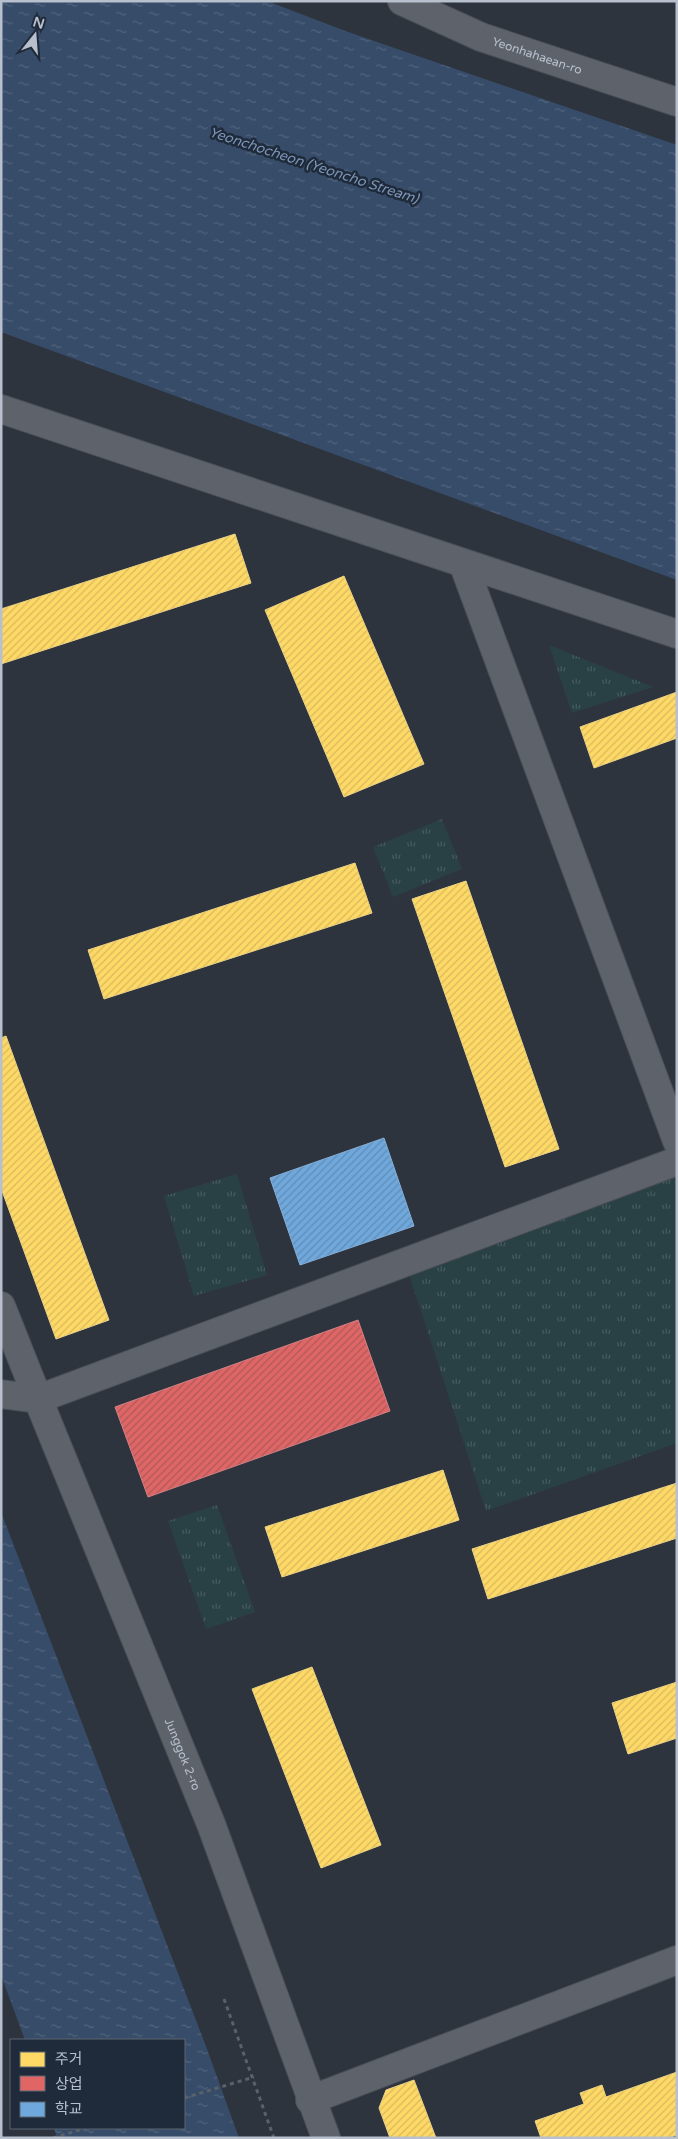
<svg xmlns="http://www.w3.org/2000/svg" width="678" height="2139" viewBox="0 0 678 2139" font-family="'Varela Round','Noto Sans KR',sans-serif">
<style>
.grass{fill:url(#grass-tufts)}
.water{fill:url(#water-ripples)}
.homes{fill:url(#homes-hatch);stroke:#ead285}
.shops{fill:url(#shops-hatch);stroke:#d48185}
.schools{fill:url(#schools-hatch);stroke:#85afd8}
.lines{fill:none;stroke-linecap:round;stroke-linejoin:round}
.minor-casing{stroke:#4a4f56;stroke-width:30}
.tertiary-casing{stroke:#4a4f56;stroke-width:30}
.path{stroke:#5b6168;stroke-width:3;stroke-dasharray:4 4;stroke-linecap:butt}
.minor{stroke:#5e636b;stroke-width:28}
.tertiary{stroke:#5e636b;stroke-width:28}
.labels{text-anchor:middle;stroke-width:5;stroke-linejoin:round;paint-order:stroke}
.street-label{font-size:12px;fill:#b8c0ce;stroke:#1f2a3a}
.water-label{font-size:14px;font-style:italic;fill:#7d96b7;stroke:#1f2a3a}
</style>
<defs>
<pattern id="grass-tufts" width="24" height="20" patternUnits="userSpaceOnUse" patternTransform="scale(1.25)"><rect width="24" height="20" fill="#294145"/><path d="M3 7l-1-3M5 7V3M7 7l1-3M15 17l-1-3M17 17v-4M19 17l1-3" fill="none" stroke="#465b5f"/></pattern>
<pattern id="water-ripples" width="26" height="14" patternUnits="userSpaceOnUse" patternTransform="scale(1.25)"><rect width="26" height="14" fill="#374c69"/><path d="M2 4q2-2 4 0t4 0M15 11q2-2 4 0t4 0" fill="none" stroke="#52647d"/></pattern>
<pattern id="homes-hatch" width="6" height="6" patternUnits="userSpaceOnUse" patternTransform="scale(1.25)"><rect width="6" height="6" fill="#ffd966"/><path d="M-1 1l2-2M0 6l6-6M5 7l2-2" fill="none" stroke="#d7b95e"/></pattern>
<pattern id="shops-hatch" width="6" height="6" patternUnits="userSpaceOnUse" patternTransform="scale(1.25)"><rect width="6" height="6" fill="#e06666"/><path d="M-1 1l2-2M0 6l6-6M5 7l2-2" fill="none" stroke="#ad595a"/></pattern>
<pattern id="schools-hatch" width="6" height="6" patternUnits="userSpaceOnUse" patternTransform="scale(1.25)"><rect width="6" height="6" fill="#6fa8dc"/><path d="M-1 1l2-2M0 6l6-6M5 7l2-2" fill="none" stroke="#618cb4"/></pattern>
</defs>
<rect width="100%" height="100%" fill="#2d343e"/>
<!-- grass -->
<path class="grass" d="M549,645L653,687L572,713Z
M442,819L462,869L393,897L373,847Z
M677,1161V1443L486,1511L405,1262Z
M237,1174L267,1275L194,1296L164,1196Z
M217,1505L255,1612L206,1629L168,1521Z"/>
<!-- water -->
<path class="water" d="M1,1H267L348,32L677,145V580L1,332Z
M1,1512L207,2049L239,2138H57L54,2128H184V2040H25L1,1975Z"/>
<!-- homes -->
<path class="homes" d="M235,534L251,583L1,664V609Z
M344,576L424,764L344,797L265,610Z
M677,692V738L594,768L580,727Z
M355,863L372,913L104,999L88,950Z
M466,881L559,1149L505,1167L412,899Z
M6,1036L109,1320L56,1339L1,1188V1038Z
M443,1470L459,1520L282,1577L265,1527Z
M677,1483V1538L488,1599L472,1549Z
M312,1667L381,1845L321,1868L252,1689Z
M677,1682V1738L628,1754L612,1703Z
M677,2072V2135L667,2138H541L535,2121L584,2104L580,2093L602,2085L606,2097Z
M414,2080L436,2138H390L379,2108L386,2090Z"/>
<!-- shops -->
<path class="shops" d="M358,1320L390,1411L148,1497L115,1407Z"/>
<!-- schools -->
<path class="schools" d="M384,1138L414,1226L300,1265L270,1178Z"/>
<g class="lines">
<defs>
<path id="minor" d="M1,409L677,634
M463,563L677,1141
M1,1306L38,1399L677,1161
M310,2100L677,1960"/>
<g id="tertiary">
<path id="s1" d="M402,1L481,37L677,102"/>
<path id="s2" d="M1,1394L38,1399L211,1824L326,2138"/>
</g>
</defs>
<!-- minor casing -->
<use href="#minor" class="minor-casing"/>
<!-- tertiary casing -->
<use href="#tertiary" class="tertiary-casing"/>
<!-- path -->
<path class="path" d="M224,1999L274,2138
M184,2098L254,2077
M53,2138L86,2128"/>
<!-- minor -->
<use href="#minor" class="minor"/>
<!-- tertiary -->
<use href="#tertiary" class="tertiary"/>
</g>
<g class="labels">
<!-- street labels -->
<g class="street-label">
<text dy="4" stroke="none"><textPath href="#s1" startOffset="146">Yeonhahaean-ro</textPath></text>
<text dy="4" stroke="none"><textPath href="#s2" startOffset="421">Junggok 2-ro</textPath></text>
</g>
<!-- water labels -->
<g class="water-label">
<text transform="translate(314 165) rotate(18)" y="5">Yeonchocheon (Yeoncho Stream)</text>
</g>
</g>
<!-- border -->
<rect width="678" height="2139" fill="none" stroke="#b8c0ce" stroke-width="5"/>
<!-- legend -->
<rect x="10" y="2039" width="175" height="90" fill="#1f2a3a" stroke="#5c6675"/>
<rect x="20" y="2052" width="25" height="15" fill="#ffd966" stroke="#5c6675"/>
<text x="55" y="2064" font-size="15" fill="#b8c0ce">주거</text>
<rect x="20" y="2076" width="25" height="15" fill="#e06666" stroke="#5c6675"/>
<text x="55" y="2089" font-size="15" fill="#b8c0ce">상업</text>
<rect x="20" y="2102" width="25" height="15" fill="#6fa8dc" stroke="#5c6675"/>
<text x="55" y="2114" font-size="15" fill="#b8c0ce">학교</text>
<!-- north arrow -->
<g transform="translate(35 35) rotate(17)" stroke="#1f2a3a" stroke-width="4" paint-order="stroke">
<path d="M0-4L9 19L0 12L-9 19Z" fill="#b8c0ce"/>
<text y="-8" font-size="14" font-weight="bold" text-anchor="middle" fill="#b8c0ce">N</text>
</g>
</svg>
